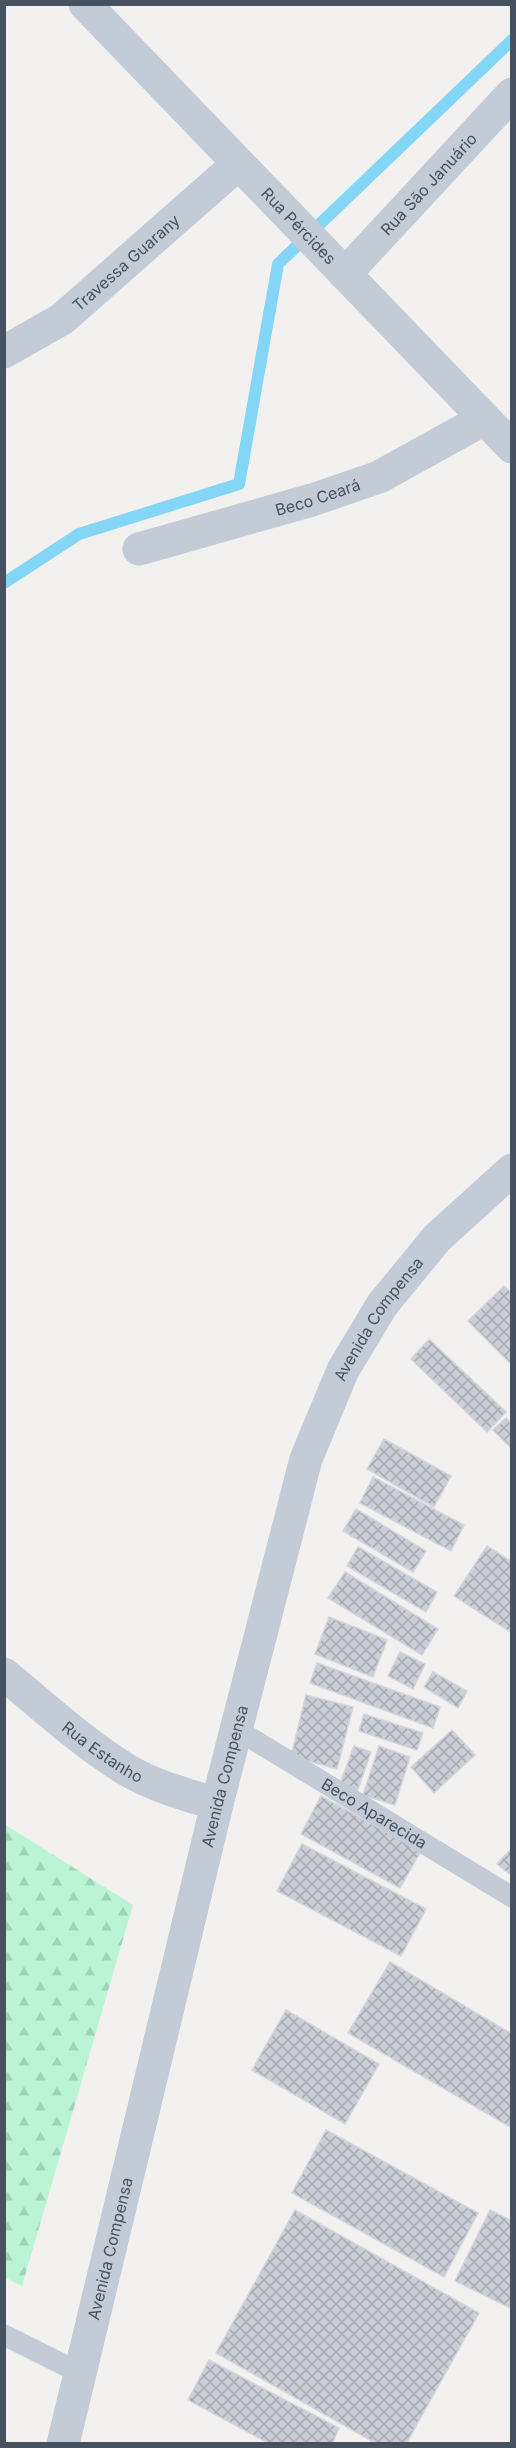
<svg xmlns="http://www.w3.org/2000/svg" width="516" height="2448" viewBox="0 0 516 2448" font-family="Inter,sans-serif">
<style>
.forest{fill:url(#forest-firs)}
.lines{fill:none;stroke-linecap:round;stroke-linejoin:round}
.stream{stroke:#83d6f5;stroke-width:12}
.building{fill:url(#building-cross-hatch);stroke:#d3d5dc;stroke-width:1.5}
.service{stroke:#c2cbd6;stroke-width:21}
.minor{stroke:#c2cbd6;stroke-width:33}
.tertiary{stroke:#c2cbd6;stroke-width:33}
.labels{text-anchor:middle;stroke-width:5;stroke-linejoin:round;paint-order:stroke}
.street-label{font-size:16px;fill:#46525f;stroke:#fff}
</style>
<defs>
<pattern id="forest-firs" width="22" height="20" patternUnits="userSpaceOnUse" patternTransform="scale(1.5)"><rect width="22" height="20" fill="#baf4d4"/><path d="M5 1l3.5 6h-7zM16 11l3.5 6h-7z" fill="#a1d3b8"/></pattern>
<pattern id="building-cross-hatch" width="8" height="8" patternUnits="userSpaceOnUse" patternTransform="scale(1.5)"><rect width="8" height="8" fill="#cbced6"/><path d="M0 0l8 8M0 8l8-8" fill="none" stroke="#a7aab1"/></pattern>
</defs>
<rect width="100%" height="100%" fill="#f3f0f0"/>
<!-- forest -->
<path class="forest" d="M4,1824L133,1905L22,2286L4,2277Z"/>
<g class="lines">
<!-- stream -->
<path class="stream" d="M4,583L79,534L239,484L278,264L512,40"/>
</g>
<!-- building -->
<path class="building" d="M504,1286L512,1293V1365L468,1321Z
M429,1339L506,1412L487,1432L411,1359Z
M506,1418L512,1424V1449L493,1430Z
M384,1439L451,1476L434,1507L367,1469Z
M373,1477L464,1525L451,1551L360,1503Z
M356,1509L426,1551L413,1572L343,1531Z
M487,1546L512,1562V1633L454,1596Z
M358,1547L437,1592L426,1612L347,1566Z
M345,1572L438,1629L422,1655L328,1598Z
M329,1617L387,1640L373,1677L315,1654Z
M400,1652L425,1664L413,1689L388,1676Z
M317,1663L440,1707L433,1728L310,1683Z
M433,1672L467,1691L458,1708L424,1687Z
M306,1695L353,1707L337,1769L291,1756Z
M364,1714L423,1733L417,1750L359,1731Z
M452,1730L475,1755L434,1793L411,1767Z
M354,1746L371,1752L357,1792L339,1786Z
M379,1746L410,1757L395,1805L363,1795Z
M321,1796L421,1851L400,1888L301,1834Z
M302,1844L426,1909L401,1956L277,1891Z
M512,1848V1876L497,1864Z
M390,1962L512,2034V2128L348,2033Z
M286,2010L379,2064L345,2124L252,2070Z
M326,2130L478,2213L444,2277L292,2193Z
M295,2210L479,2313L406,2444H377L216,2353Z
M490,2210L512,2221V2309L455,2281Z
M209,2360L339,2428L332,2444H270L188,2400Z"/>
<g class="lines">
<!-- service -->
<g class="service">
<path id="s1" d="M236,1729L512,1897"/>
<path d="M4,2335L80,2373"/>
</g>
<!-- minor -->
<g class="minor">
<path id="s2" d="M85,4L512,447"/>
<path id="s3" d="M345,274L512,94"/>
<path id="s4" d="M4,352L62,319L238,164"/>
<path id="s5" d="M139,549L312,500L379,477L484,419"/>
<path id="s6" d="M4,1674C44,1707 83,1743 127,1770C154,1786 187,1795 217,1804"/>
</g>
<!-- tertiary -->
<path class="tertiary" id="s7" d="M63,2444L217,1804L306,1459L343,1370L382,1305L437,1238L512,1170"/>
</g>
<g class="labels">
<!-- street labels -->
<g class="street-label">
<text dy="6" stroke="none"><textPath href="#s3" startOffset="123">Rua São Januário</textPath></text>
<text dy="6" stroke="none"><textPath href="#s2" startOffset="308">Rua Pércides</textPath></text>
<text dy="6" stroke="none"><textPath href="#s4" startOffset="152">Travessa Guarany</textPath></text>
<text dy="6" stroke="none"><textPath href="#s5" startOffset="186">Beco Ceará</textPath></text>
<text dy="6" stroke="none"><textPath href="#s7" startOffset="1173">Avenida Compensa</textPath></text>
<text dy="6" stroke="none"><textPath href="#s6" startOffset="126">Rua Estanho</textPath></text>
<text dy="6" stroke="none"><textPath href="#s7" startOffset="687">Avenida Compensa</textPath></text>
<text dy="6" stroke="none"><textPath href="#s1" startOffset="162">Beco Aparecida</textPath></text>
<text dy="6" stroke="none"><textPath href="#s7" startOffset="201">Avenida Compensa</textPath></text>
</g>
</g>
<!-- border -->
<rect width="516" height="2448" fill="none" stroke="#46525f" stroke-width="12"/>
</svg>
